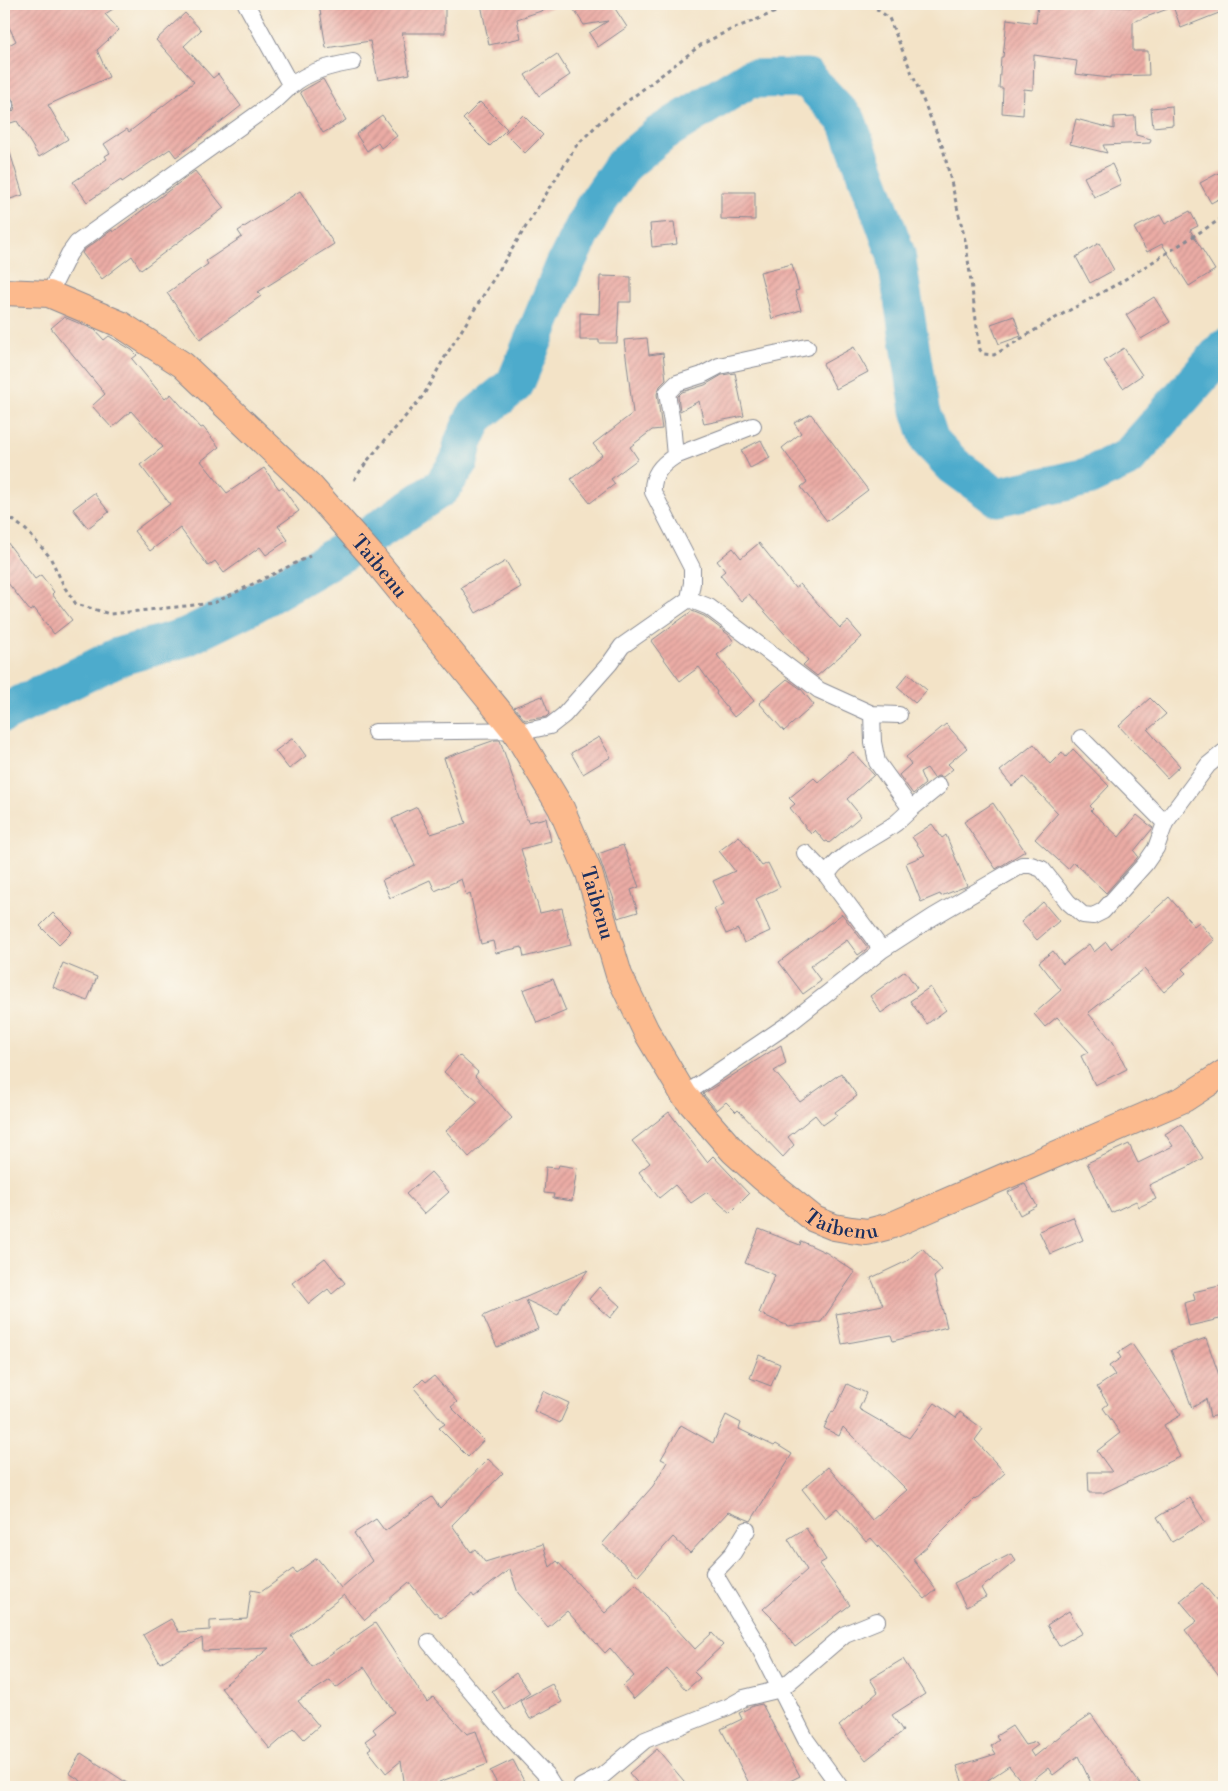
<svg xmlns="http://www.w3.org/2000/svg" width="1228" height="1791" viewBox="0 0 1228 1791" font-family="'Libre Bodoni',serif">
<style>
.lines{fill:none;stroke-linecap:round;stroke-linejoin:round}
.river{stroke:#4dabcc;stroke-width:39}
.building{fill:url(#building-hatch)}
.street-casing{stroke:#878992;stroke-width:18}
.primary-casing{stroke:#878992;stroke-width:28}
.path{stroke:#878992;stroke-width:3;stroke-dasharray:4 4;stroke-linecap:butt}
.street{stroke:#fff;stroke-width:16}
.primary{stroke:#fcba8d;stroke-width:26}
.labels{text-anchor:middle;stroke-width:4;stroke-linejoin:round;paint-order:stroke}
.street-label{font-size:20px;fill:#1b2f5e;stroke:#fbf7ec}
</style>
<defs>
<pattern id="building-hatch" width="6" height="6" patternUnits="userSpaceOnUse" patternTransform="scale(1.25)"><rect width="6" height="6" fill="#ebaca5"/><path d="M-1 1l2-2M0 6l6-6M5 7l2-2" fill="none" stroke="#c99490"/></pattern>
</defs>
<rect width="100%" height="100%" fill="#fbf7ec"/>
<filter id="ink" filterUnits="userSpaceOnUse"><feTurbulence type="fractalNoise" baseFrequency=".02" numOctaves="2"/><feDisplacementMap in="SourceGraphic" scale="10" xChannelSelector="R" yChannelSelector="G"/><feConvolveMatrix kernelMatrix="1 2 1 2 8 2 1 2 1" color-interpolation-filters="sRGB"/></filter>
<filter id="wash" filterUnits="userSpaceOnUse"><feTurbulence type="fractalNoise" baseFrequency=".0096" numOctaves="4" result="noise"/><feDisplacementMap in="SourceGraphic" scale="20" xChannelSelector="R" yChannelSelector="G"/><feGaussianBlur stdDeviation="1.12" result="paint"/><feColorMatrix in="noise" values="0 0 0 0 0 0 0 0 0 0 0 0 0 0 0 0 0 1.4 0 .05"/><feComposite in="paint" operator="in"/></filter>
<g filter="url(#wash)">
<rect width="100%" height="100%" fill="#f3e3c7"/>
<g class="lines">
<!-- river -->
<path class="river" d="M4,713L118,657L186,637L249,606L362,541L442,487L459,462L463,443L475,417L515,384L564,267L593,209L624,164L660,134L749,79L807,78L847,121L896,254L920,410L930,441L954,466L997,497L1087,477L1128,458L1224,349"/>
</g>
<g id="blocks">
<!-- building -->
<path class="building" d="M4,4H121L105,14L119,30L97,50L109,77L48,105L68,139L39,157L17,121L4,125V115L10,114L14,110L15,105L10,95L4,93V48L16,41L4,17Z
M319,4H445V33H402L410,74L378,80L370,41L326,48Z
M481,4H552L553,7L517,19L521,38L489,45Z
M570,4H612L627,27L598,47L589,33L608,21L584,25Z
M1038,4H1067L1084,6L1170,8L1133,22V51H1148L1149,75L1110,76V78L1075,74L1077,61L1034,55L1033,90L1024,89L1023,115L1002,113L1003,88H999L1001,57H1003L1007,19L1036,23Z
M1172,4H1224V11L1181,28Z
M185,13L201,30L184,46L213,78L218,74L241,106L176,157L170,149L122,182L121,180L87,202L73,182L107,159L105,156L110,153L104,144L127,129L129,132L194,82L156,40Z
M557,54L570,75L539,96L525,75Z
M323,79L346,120L323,133L300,92Z
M480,102L507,129L490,146L463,119Z
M1172,106L1173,125L1153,127L1151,108Z
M382,115L397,136L381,148L378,143L367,151L356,134Z
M523,115L543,135L525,153L505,133Z
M1135,116L1136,135L1151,139L1150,143L1103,145L1107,153L1070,144L1076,119L1114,129V117Z
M8,146L23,195L4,201V147Z
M1112,164L1121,184L1094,197L1084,177Z
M1224,170V196L1211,203L1200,183Z
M195,171L224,208L141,270L132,256L102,279L82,253L84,250L112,230L113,232Z
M300,191L334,244L258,292L261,296L200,339L167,293L208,264L206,261L242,237L238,231Z
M721,192H755V220L721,219Z
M1190,211L1198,226L1190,230L1215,270L1189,286L1162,244L1147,252L1134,228L1160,215L1165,224Z
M674,222L677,244L652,247L650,224Z
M1099,243L1114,270L1090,283L1076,257Z
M792,264L799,290L795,291L801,310L772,319L760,272Z
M600,276L631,277V302H619L617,343H599V340H580V313L599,314Z
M1154,297L1170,322L1141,339L1126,315Z
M1014,316L1021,336L999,344L991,324Z
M64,317L95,330L104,340L109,336L132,350L137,355L132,359L165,399L171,394L201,428L203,427L219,447L201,461L227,493L264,468L279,489L282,487L299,511L278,526L288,540L266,555L260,547L224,573L215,561L208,566L180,528L150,551L134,531L170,504L140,465L163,447L131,411L112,428L92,406L105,394L51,328Z
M647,338L649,355L663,353L666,380L660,386L657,394L662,429L652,430L630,447L638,459L611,479L615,484L590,503L571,479L602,455L593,444L633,413L624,340Z
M854,347L868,372L836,389L823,364Z
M1124,348L1142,375L1123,388L1104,361Z
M735,373L744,416L704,424L699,401L680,411L678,396L682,392L705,385L722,375Z
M811,414L868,490L827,521L801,487L807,482L782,448L801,433L794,423Z
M761,440L770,458L750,468L741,450Z
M94,493L109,512L88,528L73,509Z
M4,538L35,579L41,575L54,592L52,594L72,620L54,634L34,608L30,611L4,578Z
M759,543L795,588L800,584L840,628L848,621L862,637L817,676L803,665L808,660L749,594L741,601L720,575L725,571L717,561L733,548L741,558Z
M506,561L521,587L476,613L461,587Z
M692,611L704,616L729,635L734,642L717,655L754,701L734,717L716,694L717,692L699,667L680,681L651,641Z
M908,674L927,690L915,703L897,687Z
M787,679L801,689L814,705L784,731L759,703Z
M542,696L549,714L546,717L525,720L514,707Z
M1150,698L1166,714L1148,730L1180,766L1167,778L1119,726Z
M946,724L967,748L948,764L953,769L943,777L938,776L934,778L927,768L920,772L925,784L913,794L899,775L911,764L906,757Z
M599,737L611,757L583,774L571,753Z
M293,738L306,756L289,769L275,751Z
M495,740H500L528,822L546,818L551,841L521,849L540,913L562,908L571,945L524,957L522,947L496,953L493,941L481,944L470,893L466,895L461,879L435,891L430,880L390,898L382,880L415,865L392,819L417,807L431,834L466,823L444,758Z
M1034,744L1050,764L1062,752L1066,757L1073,749L1109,786L1090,806L1093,809L1091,811L1119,837L1137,815L1153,828L1134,851L1138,856L1137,858L1106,893L1074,862L1068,869L1035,839L1058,813L1024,777L1012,786L1000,771Z
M853,752L874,775L847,799L861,816L829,843L827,841L825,842L815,830L811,834L790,808L795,804L789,798L814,778L818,782Z
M993,803L1025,851L996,869L964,822Z
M932,824L942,838L946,835L967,886L941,896L940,894L921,902L906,863L925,855L912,837Z
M739,836L762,866L768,863L780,887L756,899L770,931L744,943L738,929L726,934L714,909L724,904L713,881L735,871L719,851Z
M623,845L639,887L631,890L638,912L618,918L613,901L614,900L598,854Z
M1169,897L1194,926L1199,922L1215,940L1182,969L1186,973L1164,992L1144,969L1088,1013L1113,1042L1127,1069L1095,1085L1081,1056L1089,1052L1057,1017L1045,1027L1034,1014L1061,990L1039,962L1053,951L1063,964L1089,944L1094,952L1106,942L1111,949Z
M1043,902L1059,921L1037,940L1021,922Z
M53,913L72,932L59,945L40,926Z
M842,914L868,948L858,955L847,940L810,966L821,981L803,994L779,962Z
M63,963L97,977L87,1001L53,987Z
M905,971L917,988L881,1013L870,996Z
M553,979L566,1011L537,1023L523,990Z
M930,987L946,1010L927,1024L910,1001Z
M781,1045L786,1064L774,1071L800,1102L841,1073L857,1096L835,1112L837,1115L823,1125L815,1115L788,1137L794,1145L783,1157L738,1110L736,1112L726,1102L717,1110L703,1094Z
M459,1055L478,1072L475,1076L512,1118L469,1157L446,1131L478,1102L444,1072Z
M669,1112L707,1162L713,1156L749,1194L730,1213L707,1192L691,1203L675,1185L659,1198L639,1172L650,1163L632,1141Z
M1181,1124L1203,1158L1188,1167L1149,1185L1156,1199L1139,1207L1136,1201L1111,1213L1087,1163L1129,1144L1138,1163L1173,1146L1165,1134Z
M559,1165L577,1168L572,1201L553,1198L554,1194L544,1193L546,1167L558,1168Z
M431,1172L449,1192L424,1214L406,1194Z
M1025,1184L1037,1206L1020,1215L1008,1192Z
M1073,1217L1083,1240L1050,1254L1039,1231Z
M759,1229L800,1245L801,1241L827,1253L855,1272L821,1322L788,1326L759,1313L775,1275L745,1263Z
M922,1248L942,1270L934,1277L947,1327L893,1341L891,1335L842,1344L836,1314L883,1305L871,1278L907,1261Z
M325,1258L345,1283L332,1294L328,1289L309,1304L292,1283Z
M588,1270L563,1304L558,1315L526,1300L538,1329L497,1347L483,1316Z
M1224,1285V1318L1189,1326L1184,1303L1195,1300L1193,1292Z
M599,1287L620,1306L610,1318L589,1299Z
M1206,1338L1219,1375L1224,1374V1414L1210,1417L1206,1399L1192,1408L1171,1350Z
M1132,1344L1181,1415L1164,1425L1180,1457L1103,1493H1089L1088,1472H1112L1097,1451L1120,1433L1103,1408L1108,1404L1097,1387L1115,1375L1109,1366L1121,1358L1118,1353Z
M759,1355L780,1364L771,1386L750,1378Z
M434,1376L457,1402L451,1407L484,1440L468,1457L439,1428L445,1424L414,1388L423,1379L426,1382Z
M847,1384L866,1393L859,1409L909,1438L935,1403L956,1418L960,1412L983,1429L975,1440L1005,1473L975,1500L974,1499L929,1544V1545L913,1559L936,1590L925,1599L871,1538L866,1542L837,1508L825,1518L802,1489L828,1467L872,1520L907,1490L843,1427L839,1436L824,1428L832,1411L834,1412Z
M543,1391L569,1403L560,1423L534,1411Z
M726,1415L741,1423L739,1429L774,1446L776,1444L792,1454L751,1521L728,1512L690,1553L673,1537L638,1576L602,1544L653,1486L667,1462L661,1459L681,1425L713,1443Z
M488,1459L503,1473L452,1525L471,1552L475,1549L485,1562L543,1544L550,1567L557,1561L605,1613L636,1584L695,1649L712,1633L723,1645L694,1672L700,1678L686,1690L667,1669L634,1699L623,1686L634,1676L610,1648L605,1653L567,1611L548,1627L518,1593L510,1569L474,1597L472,1594L441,1618L436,1612L434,1613L409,1582L365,1620L344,1595L291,1636L312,1667L375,1623L427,1702L433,1697L467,1734L476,1731L488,1764L439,1782V1787H405L401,1761L386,1773L368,1750L371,1748L365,1741L376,1733L373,1729L394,1712L364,1667L336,1688L330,1680L298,1701L319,1726L304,1739L294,1728L270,1749L221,1688L269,1648L203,1651L202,1638L160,1663L143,1635L171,1619L179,1632L210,1630V1621L247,1619L251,1590L261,1592L293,1569L296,1573L317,1558L341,1588L372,1561L354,1533L376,1519L385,1531L432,1497L440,1508Z
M1190,1498L1205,1522L1172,1542L1157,1517Z
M806,1528L826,1560L819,1564L850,1605L795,1647L777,1623L763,1609L807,1570L788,1539Z
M1011,1554L1016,1561L981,1588L986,1597L966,1607L954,1583Z
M1202,1583L1224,1609V1682L1185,1630L1197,1621L1180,1601Z
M1069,1611L1082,1633L1059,1646L1047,1625Z
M903,1659L925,1694L892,1715L903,1731L866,1760L839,1726L878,1692L870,1679Z
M516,1673L530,1693L505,1710L492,1691Z
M552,1684L562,1702L530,1719L520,1701Z
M762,1704L800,1776L778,1787H751L721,1729L742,1719L739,1713L753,1706Z
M1091,1714L1142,1787H1093L1078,1756L1053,1775L1048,1768L1025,1786L1009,1766L985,1782L986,1787H964L957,1766L996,1754L991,1746L999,1740L996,1736L1012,1726L1025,1745L1036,1742L1038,1745L1030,1751L1034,1757L1065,1732Z
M657,1749L689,1787H641L629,1773Z
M81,1753L133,1787H90L69,1773Z
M513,1760L527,1787H499L490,1771Z"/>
</g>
</g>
<g filter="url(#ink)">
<use href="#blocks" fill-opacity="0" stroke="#878992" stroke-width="1"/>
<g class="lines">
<defs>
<path id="street" d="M246,4L291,86C309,71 330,66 353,62
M4,103L5,105
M49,294L69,254L77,243L273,103L291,86
M675,456L753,426
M689,599L692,583V568L653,492C652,475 661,465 675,456L672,423L667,393L677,383L702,375L719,366L807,347
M872,714L873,742L877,762L911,809C906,814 901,819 896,823C879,836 834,856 827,876L882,950
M375,732L531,730L550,726L564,715L610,663L622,646L689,599L709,607L819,690L872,714L899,715
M911,809L939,786
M1165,823L1208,765L1224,752
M805,853L827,876
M684,1095L790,1023L882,950L933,917L1022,865H1031L1042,869L1068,902L1083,915L1093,916L1103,911L1145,864L1156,848L1165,823L1081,738
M747,1530L733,1553L714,1573L761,1651L806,1740L840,1787
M429,1642L501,1727L547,1776L554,1787
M581,1787L602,1776L645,1740L728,1707L744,1698L781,1689L845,1634L877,1621"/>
<g id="primary">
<path id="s1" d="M4,292L49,294L120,324L183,365L311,487L371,555L515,731L561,808L589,873L619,975L646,1031L684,1095L733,1151L763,1178L814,1219L834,1227L851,1230L867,1232L890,1226L1184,1099L1224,1073"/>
</g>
</defs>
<!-- street casing -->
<use href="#street" class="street-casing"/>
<!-- primary casing -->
<use href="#primary" class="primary-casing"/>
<!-- path -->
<path class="path" d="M870,4L889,18L943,148L966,244L980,350L984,354L994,355L1050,321L1119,283L1224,217
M354,480L368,460L423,396L445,357L576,146L599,123L702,44L730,30L796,4
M4,517L13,520L26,530L50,557L65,588L76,604L110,614L214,603L310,556"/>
<!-- street -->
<use href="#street" class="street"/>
<!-- primary -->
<use href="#primary" class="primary"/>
</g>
</g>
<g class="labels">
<!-- street labels -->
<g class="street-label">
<text dy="7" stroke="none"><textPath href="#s1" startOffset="479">Taibenu</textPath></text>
<text dy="7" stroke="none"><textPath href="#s1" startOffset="884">Taibenu</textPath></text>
<text dy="7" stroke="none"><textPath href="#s1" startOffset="1304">Taibenu</textPath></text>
</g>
</g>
<!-- margin -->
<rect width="1228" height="1791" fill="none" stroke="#fbf7ec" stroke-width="20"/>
</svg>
